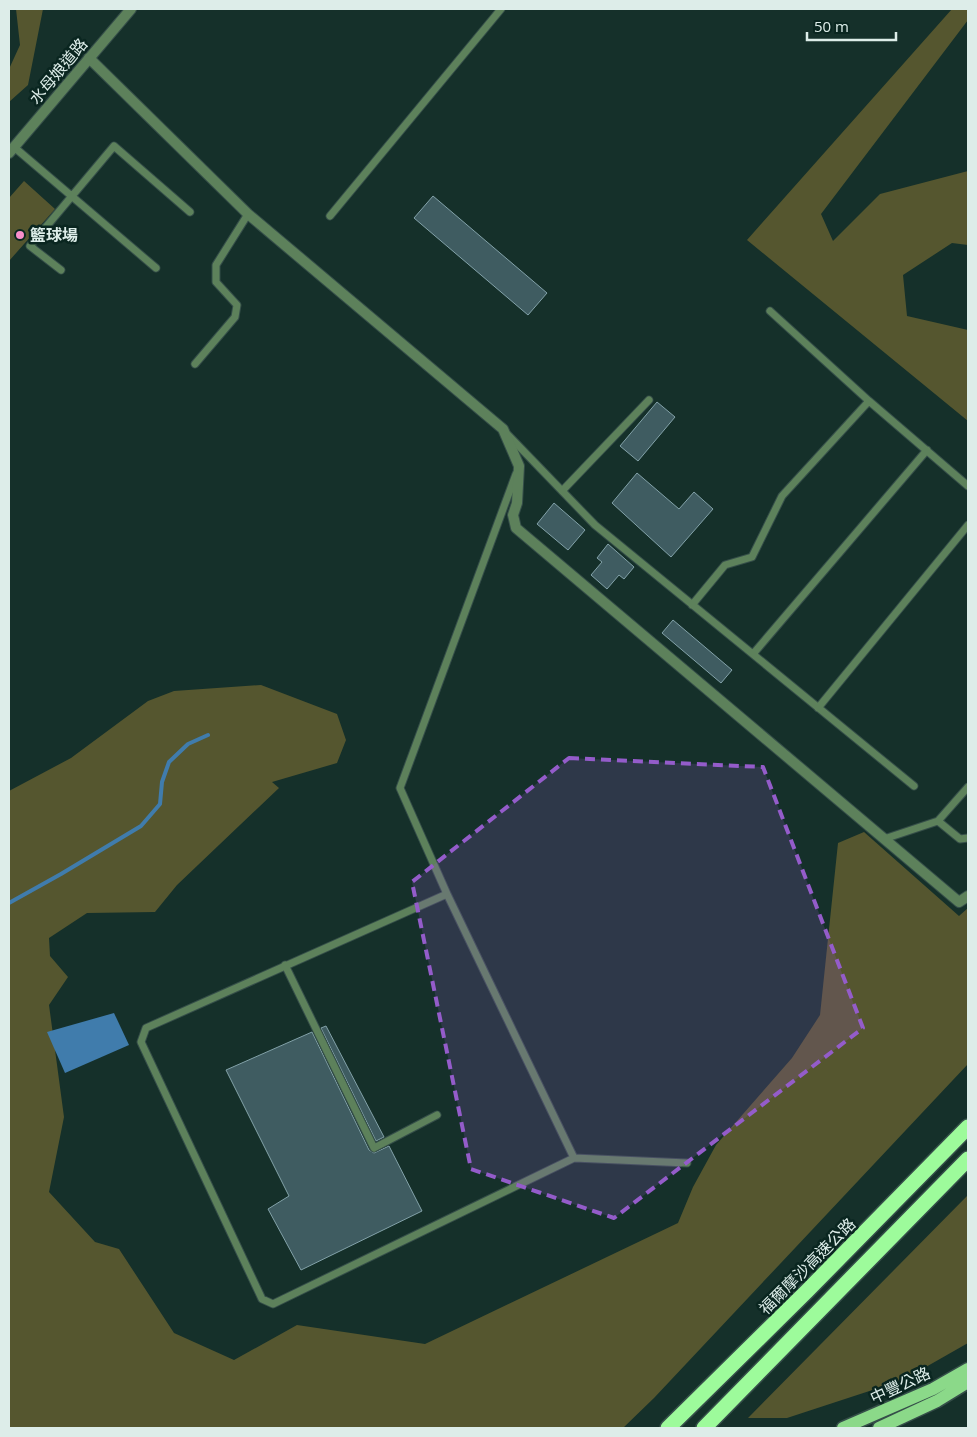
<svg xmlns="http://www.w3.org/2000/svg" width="977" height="1437" viewBox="0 0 977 1437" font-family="'Open Sans','Noto Sans TC',sans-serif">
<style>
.green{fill:#55562f}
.water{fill:#407cac}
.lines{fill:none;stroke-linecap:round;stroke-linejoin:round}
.stream{stroke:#407cac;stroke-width:4}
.building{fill:#3f5c61;stroke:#83a2a9}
.service-casing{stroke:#354e49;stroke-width:9}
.minor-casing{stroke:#354e49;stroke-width:12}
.tertiary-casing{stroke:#354e49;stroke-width:12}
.primary-casing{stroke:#354e49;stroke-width:15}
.motorway-casing{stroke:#354e49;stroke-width:18}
.service{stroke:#5d815b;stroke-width:7}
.minor{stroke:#5d815b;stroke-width:10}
.tertiary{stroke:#5d815b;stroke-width:10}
.primary{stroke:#8bd989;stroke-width:12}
.motorway{stroke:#9dfb9b;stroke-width:15}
.marked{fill:#945cca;fill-opacity:0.2;stroke:#945cca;stroke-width:4;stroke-dasharray:10 6;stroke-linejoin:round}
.poi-dot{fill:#f98fca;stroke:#0a2620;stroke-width:2}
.labels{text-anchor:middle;stroke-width:5;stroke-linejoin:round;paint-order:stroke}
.street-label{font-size:16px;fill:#ddede9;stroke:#0a2620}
.poi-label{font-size:16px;font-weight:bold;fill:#ddede9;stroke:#0a2620;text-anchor:start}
</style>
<rect width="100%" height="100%" fill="#15302a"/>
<!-- green -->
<path class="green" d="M16,9H43L28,85L9,102V69L20,45Z
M952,9H968V20L821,214L833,241L880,194L968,171V245L952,243L903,275L907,316L968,330V421L747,240Z
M24,181L55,209L9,261V198Z
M261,685L337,714L346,740L337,763L272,782L279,788L177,885L155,912L87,913L49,938L50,956L68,977L49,1005L64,1117L49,1192L95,1242L119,1249L174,1333L234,1360L297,1325L425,1344L678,1223L693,1187L716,1145L792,1058L820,1015L838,843L864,832L959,916L968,908V1064L654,1398L623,1428H9V791L71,758L148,701L174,691Z
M968,1195V1343L903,1380L787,1418H748Z"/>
<!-- water -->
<path class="water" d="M114,1013L129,1045L65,1073L47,1032Z"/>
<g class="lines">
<!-- stream -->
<path class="stream" d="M9,903L61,874L141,826L160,804L162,782L169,762L188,744L208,735"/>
</g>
<!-- building -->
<path class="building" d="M433,196L547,293L528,315L414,218Z
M657,402L675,417L638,461L620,446Z
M637,473L679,509L694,492L713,509L671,557L612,503Z
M554,503L585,530L568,550L537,524Z
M608,544L634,567L624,579L619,575L607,589L591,575L602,562L597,558Z
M673,620L732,670L721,683L662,633Z
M326,1026L384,1137L376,1141L321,1028Z
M312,1032L369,1150L374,1153L389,1146L422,1211L301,1270L268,1209L289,1196L226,1070Z"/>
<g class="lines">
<defs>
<path id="service" d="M14,147L156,268
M330,216L501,9
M61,270L30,246L114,146L190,212
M770,311L869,401L968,486
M195,364L235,317L237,305L216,282V265L248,214
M508,435L595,525L914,786
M516,474L400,788L447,894L574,1158L687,1163
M562,491L649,400
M692,605L725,565L752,557L782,496L869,401
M753,654L927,450
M818,708L968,525
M938,821L960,839L968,838
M884,839L938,821L968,787
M447,894L146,1028L141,1042L262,1299L273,1304L574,1158
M285,965L374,1148L437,1115"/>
<path id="minor" d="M89,58L248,214L503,429L519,466L517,503L513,515L516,528L959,902L968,896"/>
<path id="tertiary" d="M9,153L131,9"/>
<path id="primary" d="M843,1428L933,1389L968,1369
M879,1428L937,1401L968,1382"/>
<path id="motorway" d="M668,1428L807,1291L968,1127
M704,1428L968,1159"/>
</defs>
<!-- service casing -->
<use href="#service" class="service-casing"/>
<!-- minor casing -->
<use href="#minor" class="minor-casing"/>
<!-- tertiary casing -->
<use href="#tertiary" class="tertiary-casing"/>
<!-- primary casing -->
<use href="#primary" class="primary-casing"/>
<!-- motorway casing -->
<use href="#motorway" class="motorway-casing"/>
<!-- service -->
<use href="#service" class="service"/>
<!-- minor -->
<use href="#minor" class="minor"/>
<!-- tertiary -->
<use href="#tertiary" class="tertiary"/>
<!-- primary -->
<use href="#primary" class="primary"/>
<!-- motorway -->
<use href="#motorway" class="motorway"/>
</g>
<!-- marked area -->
<path class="marked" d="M569,758L763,767L863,1028L614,1218L471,1169L412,882Z"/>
<!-- markers -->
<circle class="poi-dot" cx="20" cy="235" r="5"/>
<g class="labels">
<!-- street labels -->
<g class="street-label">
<text transform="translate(58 71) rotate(-50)" y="6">水母娘道路</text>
<text transform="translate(807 1266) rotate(-45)" y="6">福爾摩沙高速公路</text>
<text transform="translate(900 1385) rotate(-25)" y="6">中豐公路</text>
</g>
<!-- poi labels -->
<g class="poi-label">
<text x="30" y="241">籃球場</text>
</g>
</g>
<!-- border -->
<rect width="977" height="1437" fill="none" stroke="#ddede9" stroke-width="20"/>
<!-- scale -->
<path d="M807 32v8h89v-8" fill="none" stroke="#ddede9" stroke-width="2.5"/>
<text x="814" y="32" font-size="15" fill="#ddede9" stroke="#0a2620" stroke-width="4" paint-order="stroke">50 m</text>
</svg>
